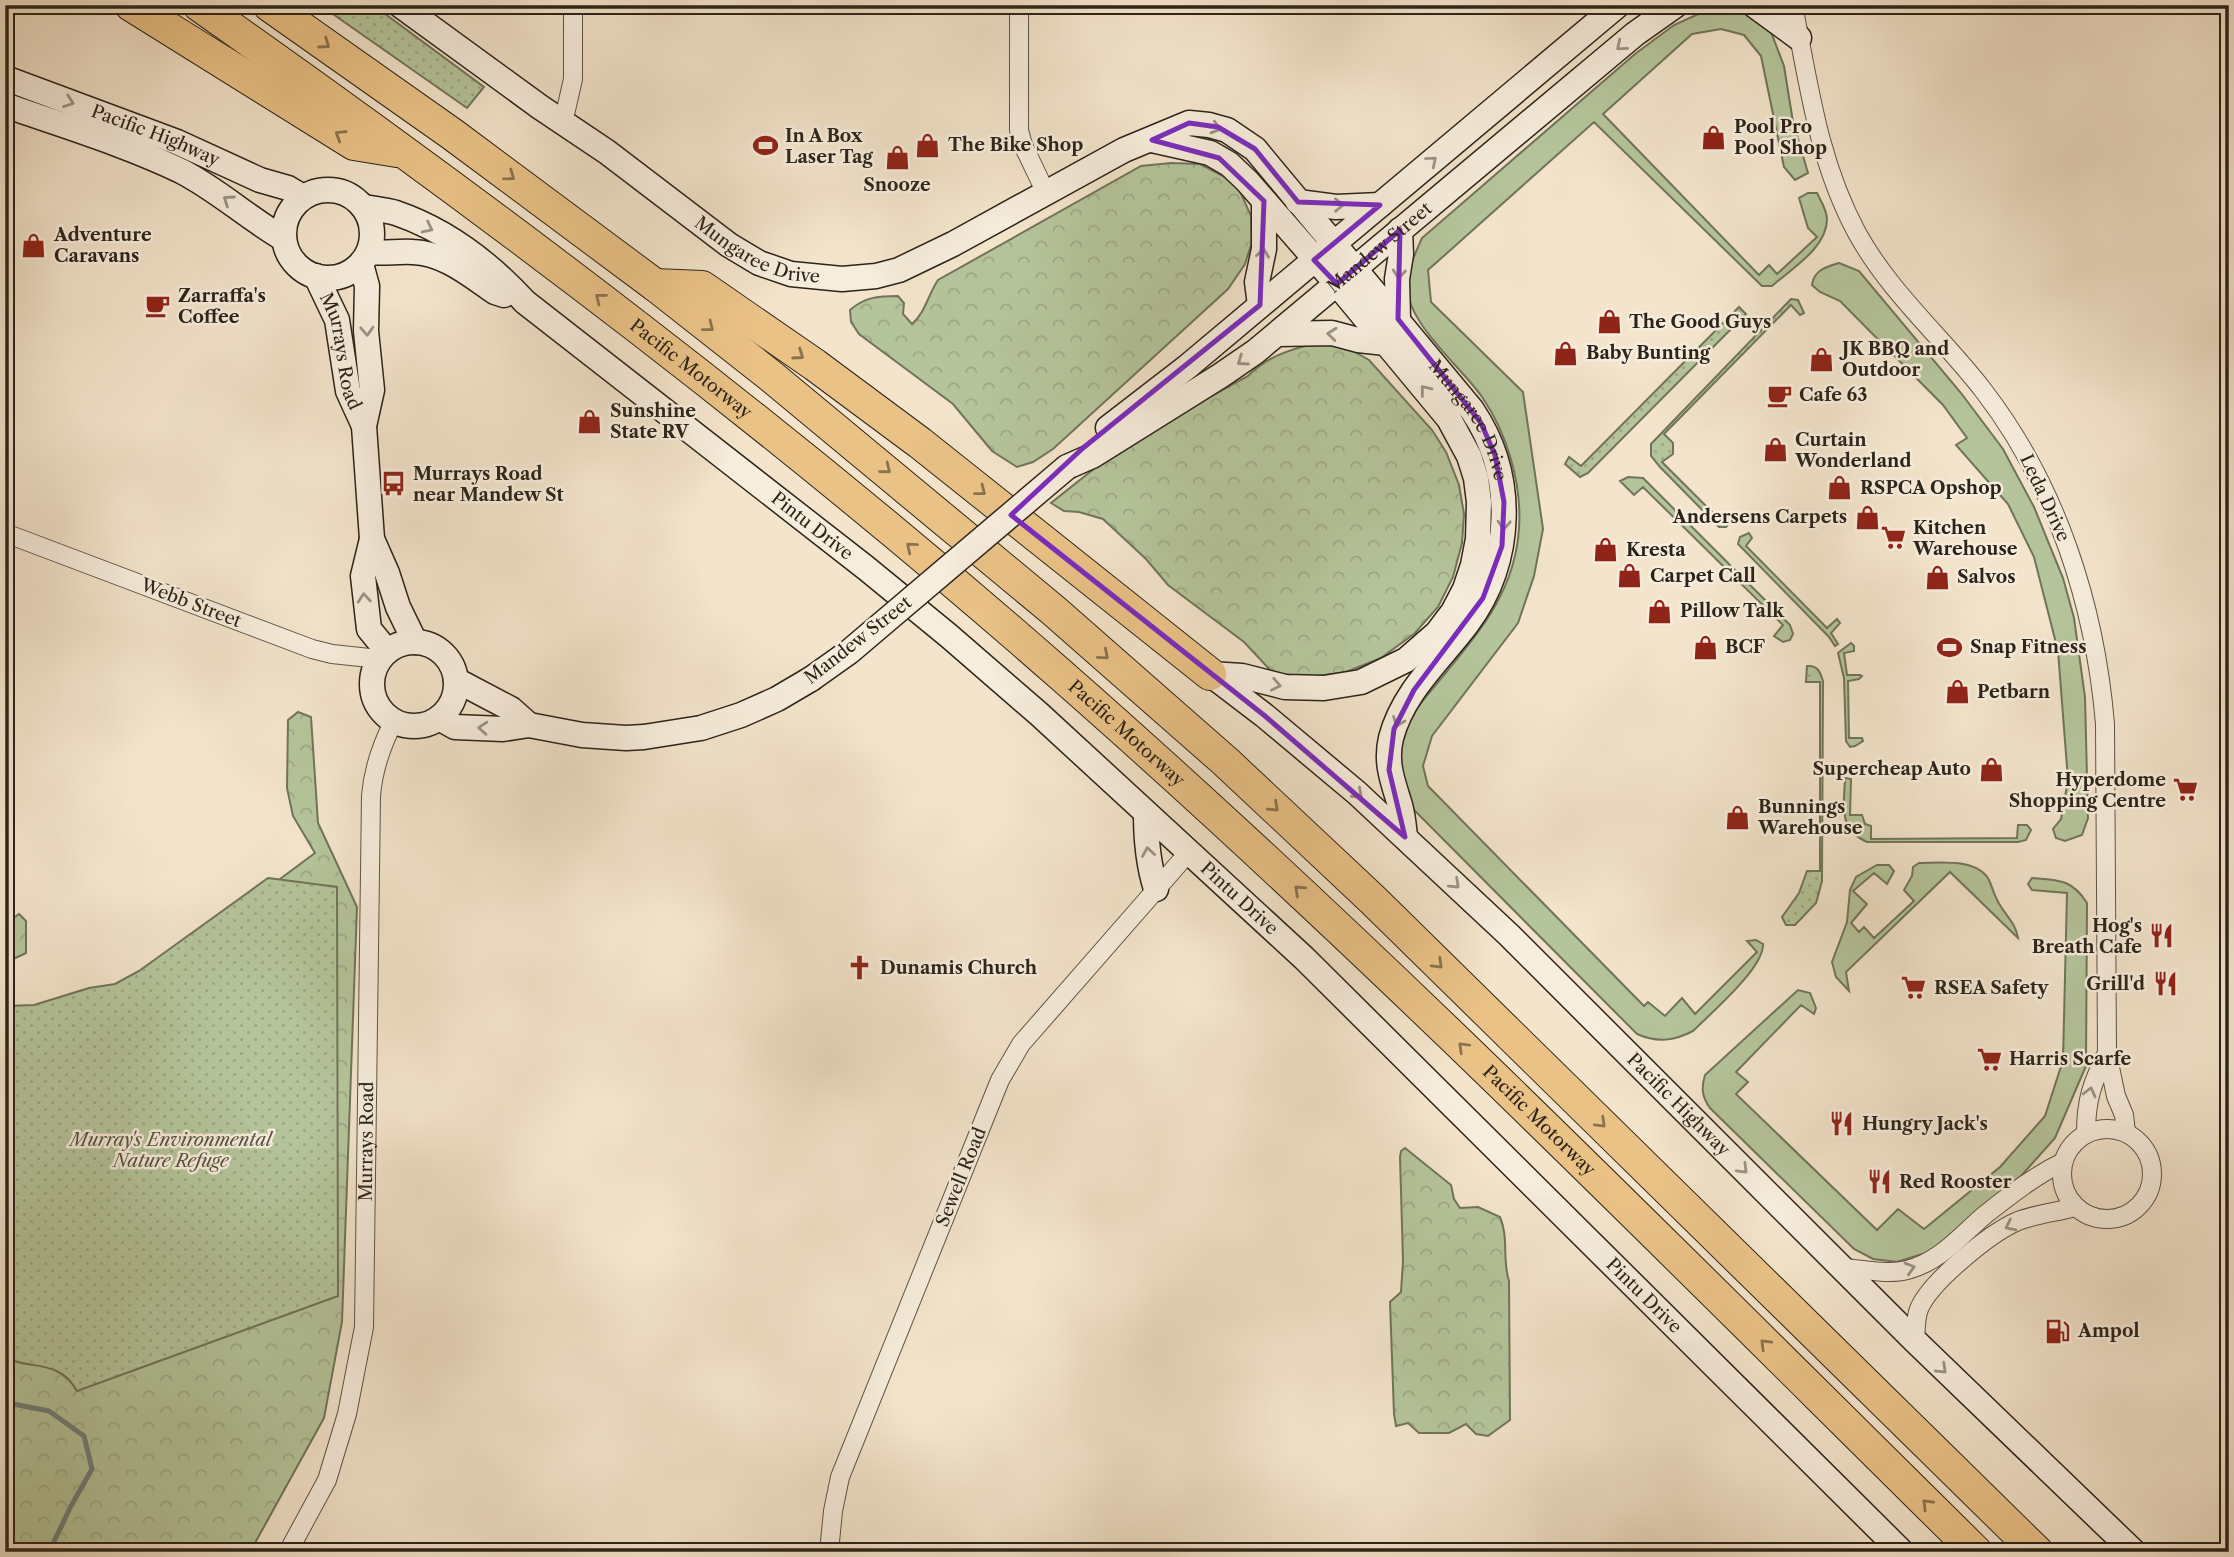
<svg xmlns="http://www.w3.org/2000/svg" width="2234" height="1557" viewBox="0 0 2234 1557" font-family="'Libre Caslon Text',serif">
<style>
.grass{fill:#b5c59b;stroke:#70745a;stroke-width:2}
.forest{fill:url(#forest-crowns);stroke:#70745a;stroke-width:2}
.park{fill:url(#park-dots);stroke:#70745a;stroke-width:2}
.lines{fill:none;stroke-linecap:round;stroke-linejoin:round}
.stream{stroke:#6f807b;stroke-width:5}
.street-casing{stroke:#5e5446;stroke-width:20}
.secondary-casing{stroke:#2c241a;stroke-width:27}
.highway-casing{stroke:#2c241a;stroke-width:34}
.street{stroke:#f7eddd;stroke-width:18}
.secondary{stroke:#f7eddd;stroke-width:24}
.highway{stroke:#eac286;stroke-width:32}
.secondary-bridge-casing{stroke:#2c241a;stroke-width:27;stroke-linecap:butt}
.secondary-bridge{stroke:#f7eddd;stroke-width:24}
.oneway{stroke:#8b7350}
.oneway2{stroke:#9c9385}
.marked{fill:none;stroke:#7b2cbf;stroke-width:5;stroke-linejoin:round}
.labels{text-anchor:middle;stroke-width:5;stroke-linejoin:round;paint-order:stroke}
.poi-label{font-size:18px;font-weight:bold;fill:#2c241a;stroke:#f7eddd;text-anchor:start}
.street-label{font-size:18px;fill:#2c241a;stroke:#f7eddd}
.park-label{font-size:18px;font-style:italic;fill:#555441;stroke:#f7eddd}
</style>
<defs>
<pattern id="forest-crowns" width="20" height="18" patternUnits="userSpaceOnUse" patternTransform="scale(1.75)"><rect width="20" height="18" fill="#b5c59b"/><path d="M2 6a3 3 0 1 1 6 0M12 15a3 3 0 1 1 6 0" fill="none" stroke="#9ca985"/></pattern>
<pattern id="park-dots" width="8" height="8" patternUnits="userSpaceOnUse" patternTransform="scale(1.75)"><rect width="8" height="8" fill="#b5c59b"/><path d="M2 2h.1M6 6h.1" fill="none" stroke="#9ca985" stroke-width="1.8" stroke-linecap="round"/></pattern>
</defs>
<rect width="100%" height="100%" fill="#f3e4cb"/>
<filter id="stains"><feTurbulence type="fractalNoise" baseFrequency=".00286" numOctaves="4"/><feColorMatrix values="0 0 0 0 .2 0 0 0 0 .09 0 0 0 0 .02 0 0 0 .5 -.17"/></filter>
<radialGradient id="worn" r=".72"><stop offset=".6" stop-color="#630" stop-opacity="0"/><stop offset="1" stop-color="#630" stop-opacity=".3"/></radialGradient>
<!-- grass -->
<path class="grass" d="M1731,8L1756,16L1771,32L1784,66L1793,122L1808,173L1795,180L1784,167L1761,56L1744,35L1721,29L1692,34L1603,114L1759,275L1769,265L1777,274L1817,237L1808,228L1799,198L1808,193H1817C1821,201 1827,211 1827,219C1827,248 1791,269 1772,286H1762L1594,122L1428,270L1431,302L1523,392L1543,529L1534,576L1518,623L1432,736L1423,766L1428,786L1644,1006L1648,1002L1665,1016L1682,998L1695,1014L1757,952L1747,941L1756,940L1763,944C1764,968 1711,1013 1693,1031C1674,1041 1657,1043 1637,1034L1414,810C1404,791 1397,770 1399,749C1401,724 1424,699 1439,681C1478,633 1515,593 1519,528C1522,484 1507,433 1482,397C1462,368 1409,325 1407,288C1407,270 1415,254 1422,238L1635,54L1674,25L1707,10Z
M1839,263L1859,271L1961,393L2003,449L2034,507L2063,578L2074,618L2085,697L2088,818L2082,835L2065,841L2056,838L2053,829L2061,819L2068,780L2058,651L2034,557L2008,504L1956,445L1967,438L1943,405L1840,301L1820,292L1812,285C1814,270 1826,267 1839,263Z
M1628,477L1643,478L1790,625L1793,634L1790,640L1783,642L1774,636L1783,625L1643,487L1634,495L1620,481Z
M1749,533L1752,538L1746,546L1827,628L1837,619L1840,623L1831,633L1838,644L1835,646L1829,637L1738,544L1740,537Z
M1851,643L1854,646V651L1844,653L1847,675H1860L1862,676L1859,679L1848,681L1849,738H1862L1863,741L1855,746L1850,747L1846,741L1844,678L1838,653Z
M1845,778L1851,779L1850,815H1862L1865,824L1871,826V839L2017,838L2018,825H2027L2031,830L2026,840L2018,842H1867C1838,829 1844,806 1845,778Z
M1919,863C1940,863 1977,858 1989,880C1993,889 1995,898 2000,905C2007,917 2016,924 2018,938L1950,872L1846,972L1849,991L1836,977L1832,962L1847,922L1850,890L1856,877L1877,865H1889L1894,871L1887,884L1874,873L1853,891L1867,904L1851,923L1859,932L1864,927L1874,938L1914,901L1904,890L1912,876L1913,867Z
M2032,878C2058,880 2072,879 2087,903L2086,1066L2055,1138L2021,1176L1932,1251L1897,1262L1873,1259L1854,1249L1710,1108C1702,1097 1701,1088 1705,1075L1798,990L1810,993L1816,1008L1814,1014L1801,1005L1736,1072L1748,1082L1736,1094L1877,1230L1898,1209L1924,1229L2000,1167L2045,1116L2063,1060L2067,893L2032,890L2028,884Z"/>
<!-- forest -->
<path class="forest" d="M1171,163L1200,164L1227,178L1240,191L1251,216L1252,242L1245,264L1228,289L1053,449L1033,462L1017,467L992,451L953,404L859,334L851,322L850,310C865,297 878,296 898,296L904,303L903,314L912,324C925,313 928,295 938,280L1141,166Z
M1313,344L1346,347L1369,360L1432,430L1446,452L1459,485L1464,514L1462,543L1453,577L1438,607L1415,633L1381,658L1346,672L1310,677L1273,673L1244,642L1168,585L1146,559L1103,519L1079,512L1064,511L1051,503L1129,441L1248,376C1267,357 1288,350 1313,344Z
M298,712L311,717L318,823L357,907L342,1322L324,1418L250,1552H5V1011L129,991L315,853L293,816L287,788L288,720Z
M19,914L26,921V953L5,963V924Z
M1405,1148L1451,1185L1454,1199L1460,1208L1478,1207L1500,1217C1509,1238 1502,1260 1509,1281L1510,1420L1488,1436L1476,1434L1466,1424L1449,1433H1419L1408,1423L1396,1426L1394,1414L1390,1302L1401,1292L1403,1261L1400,1157L1401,1151Z"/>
<!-- park -->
<path class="park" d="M320,5H373L484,87L467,108Z
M1791,299L1798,300L1804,313L1800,315L1791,305L1664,434L1673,443V454L1662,462L1722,522L1731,514L1734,518L1726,527H1719L1660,467L1651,456V444Z
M1739,307L1746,314L1588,473L1580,477L1565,464L1569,457L1581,466Z
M1807,666C1818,665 1820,672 1823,681L1822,881L1816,903L1795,925H1786L1782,917L1799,893L1807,871H1820V682H1806Z
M268,878L337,887L338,1296L77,1391C59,1359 32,1370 5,1358V1006L34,1005L89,988L115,984L139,971Z"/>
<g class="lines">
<!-- stream -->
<path class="stream" d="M5,1400L8,1403L49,1411L84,1436L92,1469L71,1506L49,1552"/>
<defs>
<g id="street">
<path d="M1019,5V130L1023,145L1046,193"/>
<path d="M1793,5C1809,85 1818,161 1857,233C1890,293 1942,337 1983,390C2057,486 2095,605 2105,724L2107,1053L2116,1096L2124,1115L2126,1132"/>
<path d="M563,123L573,79V5"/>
<path d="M5,533L312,649L332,654L379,659"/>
<circle cx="2107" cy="1174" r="45"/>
<path d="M2086,1133C2086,1100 2092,1083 2107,1053"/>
<path d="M1843,1268C1863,1269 1888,1275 1907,1270C1940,1262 1962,1234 1986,1214C2010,1195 2036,1175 2063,1162"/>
<path d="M1915,1341C1916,1332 1915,1319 1919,1309C1930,1282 1990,1233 2018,1221C2036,1214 2057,1212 2075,1207"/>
<path id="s1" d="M288,1552L327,1480L347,1414L364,1327L371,796C373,771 382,744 394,721"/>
<path d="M829,1552L833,1511L840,1477L1000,1080L1021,1044L1188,853"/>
</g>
<g id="secondary">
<path id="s2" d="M400,5L540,107L607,152L729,245L759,263L791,274L842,279L876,276L899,270L953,244L1124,150L1189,123L1209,125L1227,130L1255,149L1472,410C1516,475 1514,560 1467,624C1440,660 1403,692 1391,738C1385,763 1393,782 1400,805C1403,815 1404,827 1405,837"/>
<path d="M1754,5L1799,38"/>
<path d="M1793,7L1794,5"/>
<path id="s3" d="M5,78L177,142L260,180L288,188L303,197"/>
<path d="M5,105C64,126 125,144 181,171C218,190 248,218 284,239"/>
<path d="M1152,140L1210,153L1229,164L1247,181L1337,284L1449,419L1469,456L1476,478L1479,502L1478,539L1473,565L1465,589L1453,612L1437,633L1406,660L1361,682L1324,688L1285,687L1242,676L1210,674"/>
<circle cx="328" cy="234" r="44"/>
<path d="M1298,202L1336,207L1380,205"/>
<path id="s4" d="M364,207C374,209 386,210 396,213C446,230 490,264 525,302L866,568L949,636L1039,714L1304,958L1902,1552"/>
<path d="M369,252C384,254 397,251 413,252C444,253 470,275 495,292L504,295"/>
<path d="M361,264L367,286L366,331L372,390L364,426L372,539L363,576L369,629L387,651"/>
<path id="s5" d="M316,276L337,320L348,391L364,426"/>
<path d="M1260,305L1257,282L1264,249V201"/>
<path d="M1398,319L1397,279L1401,254L1400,230"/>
<path d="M1278,334L1332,333L1358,340L1386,343"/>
<path d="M1108,428L1187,367L1618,5"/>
<path id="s6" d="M1067,467L1092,456L1220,376L1255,352L1635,34L1676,5"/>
<path d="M372,539L387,573L398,607L415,642"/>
<circle cx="414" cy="684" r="42"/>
<path id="s7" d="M1210,674L1265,716L1357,793L1509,935L1915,1341L2134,1552"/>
<path d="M456,680L511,709L529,725"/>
<path d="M439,718L455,727L503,729L529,725L582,735L626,738L644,737L701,728L741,715L777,699L811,679"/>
<path d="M1146,814C1146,840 1148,864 1156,889"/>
</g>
<g id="highway">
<path d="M131,5L354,144L397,151"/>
<path id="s8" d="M199,5C496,214 787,434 1060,674C1378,953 1675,1255 1976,1552"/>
<path d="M269,5L452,134L655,285L772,377L1053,610L1226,762L1373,900L2037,1552"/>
<path d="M655,285L702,287L815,365L920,443L1210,674"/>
</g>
</defs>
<!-- street casing -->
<use href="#street" class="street-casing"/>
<!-- secondary casing -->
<use href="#secondary" class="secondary-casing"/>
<!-- highway casing -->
<use href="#highway" class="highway-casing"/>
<!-- street -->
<use href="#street" class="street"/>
<!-- secondary -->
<use href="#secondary" class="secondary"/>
<!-- highway -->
<use href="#highway" class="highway"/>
<defs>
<path id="secondary-bridge" d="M811,679L849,652L1067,467"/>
</defs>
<!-- secondary-bridge casing -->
<use href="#secondary-bridge" class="secondary-bridge-casing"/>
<!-- secondary-bridge -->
<use href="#secondary-bridge" class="secondary-bridge"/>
</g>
<!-- one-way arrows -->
<defs><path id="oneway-chevron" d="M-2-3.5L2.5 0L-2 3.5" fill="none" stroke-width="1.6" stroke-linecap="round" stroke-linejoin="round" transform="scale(1.75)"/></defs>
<g class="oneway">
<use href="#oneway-chevron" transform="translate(325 44) rotate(35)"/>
<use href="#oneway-chevron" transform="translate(340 135) rotate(-148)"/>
<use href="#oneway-chevron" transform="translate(510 176) rotate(36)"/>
<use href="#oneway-chevron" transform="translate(600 298) rotate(-142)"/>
<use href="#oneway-chevron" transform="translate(709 327) rotate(38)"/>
<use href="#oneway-chevron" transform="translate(799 355) rotate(35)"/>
<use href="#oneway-chevron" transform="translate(886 469) rotate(39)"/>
<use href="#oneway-chevron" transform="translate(981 491) rotate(38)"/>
<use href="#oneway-chevron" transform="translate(911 547) rotate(-140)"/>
<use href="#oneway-chevron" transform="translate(1104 655) rotate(41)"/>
<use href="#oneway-chevron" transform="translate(1274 807) rotate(43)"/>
<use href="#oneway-chevron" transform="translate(1299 890) rotate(-137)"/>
<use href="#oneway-chevron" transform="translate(1438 964) rotate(44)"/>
<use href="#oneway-chevron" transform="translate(1463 1047) rotate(-136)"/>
<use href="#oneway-chevron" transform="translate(1601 1123) rotate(44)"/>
<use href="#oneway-chevron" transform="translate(1765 1344) rotate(-135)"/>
<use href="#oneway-chevron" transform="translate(1927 1504) rotate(-135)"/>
</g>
<g class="oneway2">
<use href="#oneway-chevron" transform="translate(1621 46) rotate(140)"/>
<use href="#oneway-chevron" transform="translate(69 102) rotate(20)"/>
<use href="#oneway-chevron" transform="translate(1216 128) rotate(16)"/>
<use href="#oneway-chevron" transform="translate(1432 161) rotate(-40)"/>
<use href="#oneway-chevron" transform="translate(228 200) rotate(-145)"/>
<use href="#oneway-chevron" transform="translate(1339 205) rotate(-1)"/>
<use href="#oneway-chevron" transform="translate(428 228) rotate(26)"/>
<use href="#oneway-chevron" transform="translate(1263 253) rotate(-83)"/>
<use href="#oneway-chevron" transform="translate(1399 274) rotate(95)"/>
<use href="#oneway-chevron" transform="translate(367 331) rotate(87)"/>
<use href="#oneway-chevron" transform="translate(1332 334) rotate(-174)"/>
<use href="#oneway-chevron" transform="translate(1242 361) rotate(145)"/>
<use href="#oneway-chevron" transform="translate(1425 390) rotate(-129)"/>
<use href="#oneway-chevron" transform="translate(1504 525) rotate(93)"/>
<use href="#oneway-chevron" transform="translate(364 598) rotate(-95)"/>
<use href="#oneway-chevron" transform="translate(1276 685) rotate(11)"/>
<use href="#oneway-chevron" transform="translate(1398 722) rotate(112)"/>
<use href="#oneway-chevron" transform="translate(483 728) rotate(-176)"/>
<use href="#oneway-chevron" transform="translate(1358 794) rotate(41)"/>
<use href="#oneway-chevron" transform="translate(1148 852) rotate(-99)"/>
<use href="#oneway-chevron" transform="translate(1455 884) rotate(43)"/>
<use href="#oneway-chevron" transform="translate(2090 1092) rotate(-76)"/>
<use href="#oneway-chevron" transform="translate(1743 1169) rotate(45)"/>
<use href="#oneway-chevron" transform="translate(2010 1226) rotate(154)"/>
<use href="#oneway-chevron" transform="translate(1910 1268) rotate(-16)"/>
<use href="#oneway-chevron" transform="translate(1942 1369) rotate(44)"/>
</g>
<!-- marked area -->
<path class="marked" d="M1189,123L1218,127L1255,149L1298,202L1380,205L1314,260L1337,284L1400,230L1398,319L1481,423L1495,455L1504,502L1502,546L1483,598L1414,690L1394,729L1389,770L1405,837L1265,716L1011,515L1083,448L1260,305L1264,201L1219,158L1152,140Z"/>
<!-- icons -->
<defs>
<symbol id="shop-bare" viewBox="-9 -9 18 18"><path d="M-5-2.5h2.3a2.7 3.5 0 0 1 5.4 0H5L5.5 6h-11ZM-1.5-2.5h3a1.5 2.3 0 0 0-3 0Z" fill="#8f2418" stroke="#f7eddd" stroke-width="2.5" paint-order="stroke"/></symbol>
<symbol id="stadium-bare" viewBox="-9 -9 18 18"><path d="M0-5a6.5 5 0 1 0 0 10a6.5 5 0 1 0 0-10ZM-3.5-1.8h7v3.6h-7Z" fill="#8f2418" stroke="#f7eddd" stroke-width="2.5" paint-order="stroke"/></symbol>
<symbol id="cafe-bare" viewBox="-9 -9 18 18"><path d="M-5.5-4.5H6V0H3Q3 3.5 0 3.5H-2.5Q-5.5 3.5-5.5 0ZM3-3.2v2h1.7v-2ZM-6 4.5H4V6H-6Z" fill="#8f2418" stroke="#f7eddd" stroke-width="2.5" paint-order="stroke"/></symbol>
<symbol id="bus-bare" viewBox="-9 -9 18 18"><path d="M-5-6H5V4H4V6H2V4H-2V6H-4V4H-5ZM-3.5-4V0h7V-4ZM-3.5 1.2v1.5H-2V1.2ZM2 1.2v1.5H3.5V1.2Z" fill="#8f2418" stroke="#f7eddd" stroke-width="2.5" paint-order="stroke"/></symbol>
<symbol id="supermarket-bare" viewBox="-9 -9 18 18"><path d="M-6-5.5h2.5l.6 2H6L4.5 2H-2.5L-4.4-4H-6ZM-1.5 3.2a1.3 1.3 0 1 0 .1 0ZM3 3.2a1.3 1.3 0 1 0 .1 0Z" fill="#8f2418" stroke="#f7eddd" stroke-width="2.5" paint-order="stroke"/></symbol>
<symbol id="restaurant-bare" viewBox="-9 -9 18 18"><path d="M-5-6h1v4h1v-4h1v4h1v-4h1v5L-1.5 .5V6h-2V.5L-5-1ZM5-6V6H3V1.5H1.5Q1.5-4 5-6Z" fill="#8f2418" stroke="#f7eddd" stroke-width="2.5" paint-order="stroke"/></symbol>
<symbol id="church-bare" viewBox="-9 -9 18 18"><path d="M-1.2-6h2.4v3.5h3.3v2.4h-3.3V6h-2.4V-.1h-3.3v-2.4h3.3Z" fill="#8f2418" stroke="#f7eddd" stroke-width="2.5" paint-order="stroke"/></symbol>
<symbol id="fuel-bare" viewBox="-9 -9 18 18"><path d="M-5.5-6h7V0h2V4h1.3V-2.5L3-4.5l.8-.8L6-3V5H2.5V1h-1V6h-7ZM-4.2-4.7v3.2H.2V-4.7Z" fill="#8f2418" stroke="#f7eddd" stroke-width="2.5" paint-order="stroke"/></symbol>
</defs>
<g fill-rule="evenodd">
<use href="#shop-bare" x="1696" y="120" width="35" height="35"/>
<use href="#shop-bare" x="910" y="128" width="35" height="35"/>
<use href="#stadium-bare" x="748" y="128" width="35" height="35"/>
<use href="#shop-bare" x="880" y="140" width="35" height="35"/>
<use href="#shop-bare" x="16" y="228" width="35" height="35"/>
<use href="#cafe-bare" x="140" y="288" width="35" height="35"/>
<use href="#shop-bare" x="1592" y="304" width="35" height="35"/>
<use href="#shop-bare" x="1548" y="336" width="35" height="35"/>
<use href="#shop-bare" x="1804" y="342" width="35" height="35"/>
<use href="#cafe-bare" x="1762" y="378" width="35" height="35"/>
<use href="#shop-bare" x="572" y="404" width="35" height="35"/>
<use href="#shop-bare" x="1758" y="432" width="35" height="35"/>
<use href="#bus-bare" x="376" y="466" width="35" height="35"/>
<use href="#shop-bare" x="1822" y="470" width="35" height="35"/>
<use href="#shop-bare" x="1850" y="500" width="35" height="35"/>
<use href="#supermarket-bare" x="1876" y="520" width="35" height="35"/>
<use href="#shop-bare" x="1588" y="532" width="35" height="35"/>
<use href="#shop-bare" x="1612" y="558" width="35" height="35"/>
<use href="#shop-bare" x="1920" y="560" width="35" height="35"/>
<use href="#shop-bare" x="1642" y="594" width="35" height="35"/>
<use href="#shop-bare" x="1688" y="630" width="35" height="35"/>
<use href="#stadium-bare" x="1932" y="630" width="35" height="35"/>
<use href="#shop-bare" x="1940" y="674" width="35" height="35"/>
<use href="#shop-bare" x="1974" y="752" width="35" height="35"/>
<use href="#supermarket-bare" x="2168" y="772" width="35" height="35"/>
<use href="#shop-bare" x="1720" y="800" width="35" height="35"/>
<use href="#restaurant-bare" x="2144" y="918" width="35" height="35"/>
<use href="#church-bare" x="842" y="950" width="35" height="35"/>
<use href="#restaurant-bare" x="2148" y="966" width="35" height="35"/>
<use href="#supermarket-bare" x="1896" y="970" width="35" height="35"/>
<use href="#supermarket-bare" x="1972" y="1042" width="35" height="35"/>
<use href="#restaurant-bare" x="1824" y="1106" width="35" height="35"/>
<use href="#restaurant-bare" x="1862" y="1164" width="35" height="35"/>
<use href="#fuel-bare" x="2040" y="1314" width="35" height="35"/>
</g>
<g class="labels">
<!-- poi labels -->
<g class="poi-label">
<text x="1734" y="133">Pool Pro<tspan x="1734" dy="21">Pool Shop</tspan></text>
<text x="785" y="142">In A Box<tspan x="785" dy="21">Laser Tag</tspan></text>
<text x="948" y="151">The Bike Shop</text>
<text x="897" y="191" text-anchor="middle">Snooze</text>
<text x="54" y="241">Adventure<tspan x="54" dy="21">Caravans</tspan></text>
<text x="178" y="302">Zarraffa's<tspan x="178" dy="21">Coffee</tspan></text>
<text x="1629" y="328">The Good Guys</text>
<text x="1842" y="355">JK BBQ and<tspan x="1842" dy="21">Outdoor</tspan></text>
<text x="1586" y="359">Baby Bunting</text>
<text x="1799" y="401">Cafe 63</text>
<text x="610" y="417">Sunshine<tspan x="610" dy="21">State RV</tspan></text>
<text x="1795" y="446">Curtain<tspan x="1795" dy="21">Wonderland</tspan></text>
<text x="413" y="480">Murrays Road<tspan x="413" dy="21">near Mandew St</tspan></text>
<text x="1860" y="494">RSPCA Opshop</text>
<text x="1847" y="523" text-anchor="end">Andersens Carpets</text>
<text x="1913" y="534">Kitchen<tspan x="1913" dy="21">Warehouse</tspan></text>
<text x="1626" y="556">Kresta</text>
<text x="1650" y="582">Carpet Call</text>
<text x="1957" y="583">Salvos</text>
<text x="1680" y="617">Pillow Talk</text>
<text x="1725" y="653">BCF</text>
<text x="1970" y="653">Snap Fitness</text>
<text x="1977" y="698">Petbarn</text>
<text x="1971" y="775" text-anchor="end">Supercheap Auto</text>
<text x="2166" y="786" text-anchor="end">Hyperdome<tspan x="2166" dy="21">Shopping Centre</tspan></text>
<text x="1758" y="813">Bunnings<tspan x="1758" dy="21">Warehouse</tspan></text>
<text x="2142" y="932" text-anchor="end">Hog's<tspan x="2142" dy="21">Breath Cafe</tspan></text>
<text x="880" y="974">Dunamis Church</text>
<text x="2145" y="990" text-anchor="end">Grill'd</text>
<text x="1934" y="994">RSEA Safety</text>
<text x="2009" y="1065">Harris Scarfe</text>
<text x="1862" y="1130">Hungry Jack's</text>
<text x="1899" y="1188">Red Rooster</text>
<text x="2078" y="1337">Ampol</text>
</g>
<!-- street labels -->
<g class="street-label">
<text dy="6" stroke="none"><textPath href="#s3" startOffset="161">Pacific Highway</textPath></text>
<text dy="6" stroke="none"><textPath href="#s2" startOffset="436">Mungaree Drive</textPath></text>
<text dy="6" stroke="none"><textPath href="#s6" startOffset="383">Mandew Street</textPath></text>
<text dy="6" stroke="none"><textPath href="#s5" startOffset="80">Murrays Road</textPath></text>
<text dy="6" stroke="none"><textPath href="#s8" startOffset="612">Pacific Motorway</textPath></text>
<text dy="6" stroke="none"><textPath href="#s2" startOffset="1330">Mungaree Drive</textPath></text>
<text transform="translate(2045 498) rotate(65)" y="6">Leda Drive</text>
<text dy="6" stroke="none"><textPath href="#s4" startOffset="555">Pintu Drive</textPath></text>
<text transform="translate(191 603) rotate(21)" y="6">Webb Street</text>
<text transform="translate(858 640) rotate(-38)" y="6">Mandew Street</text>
<text dy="6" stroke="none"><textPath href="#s8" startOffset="1180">Pacific Motorway</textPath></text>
<text dy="6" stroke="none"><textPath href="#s4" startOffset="1122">Pintu Drive</textPath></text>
<text dy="6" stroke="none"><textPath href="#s7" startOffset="637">Pacific Highway</textPath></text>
<text dy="6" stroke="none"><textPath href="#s8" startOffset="1746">Pacific Motorway</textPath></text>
<text dy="6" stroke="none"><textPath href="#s1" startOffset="425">Murrays Road</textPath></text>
<text transform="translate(961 1177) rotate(-68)" y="6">Sewell Road</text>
<text dy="6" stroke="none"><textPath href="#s4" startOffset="1689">Pintu Drive</textPath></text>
</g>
<!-- park labels -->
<g class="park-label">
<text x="171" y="1146">Murray's Environmental<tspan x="171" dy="21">Nature Refuge</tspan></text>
</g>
</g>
<!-- margin -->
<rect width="2234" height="1557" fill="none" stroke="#f3e4cb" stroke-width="28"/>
<rect x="7" y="7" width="2220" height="1543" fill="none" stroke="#2c241a" stroke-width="3.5"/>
<rect x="14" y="14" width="2206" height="1529" fill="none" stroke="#2c241a" stroke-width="2"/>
<rect width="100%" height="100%" filter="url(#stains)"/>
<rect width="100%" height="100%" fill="url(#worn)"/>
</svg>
